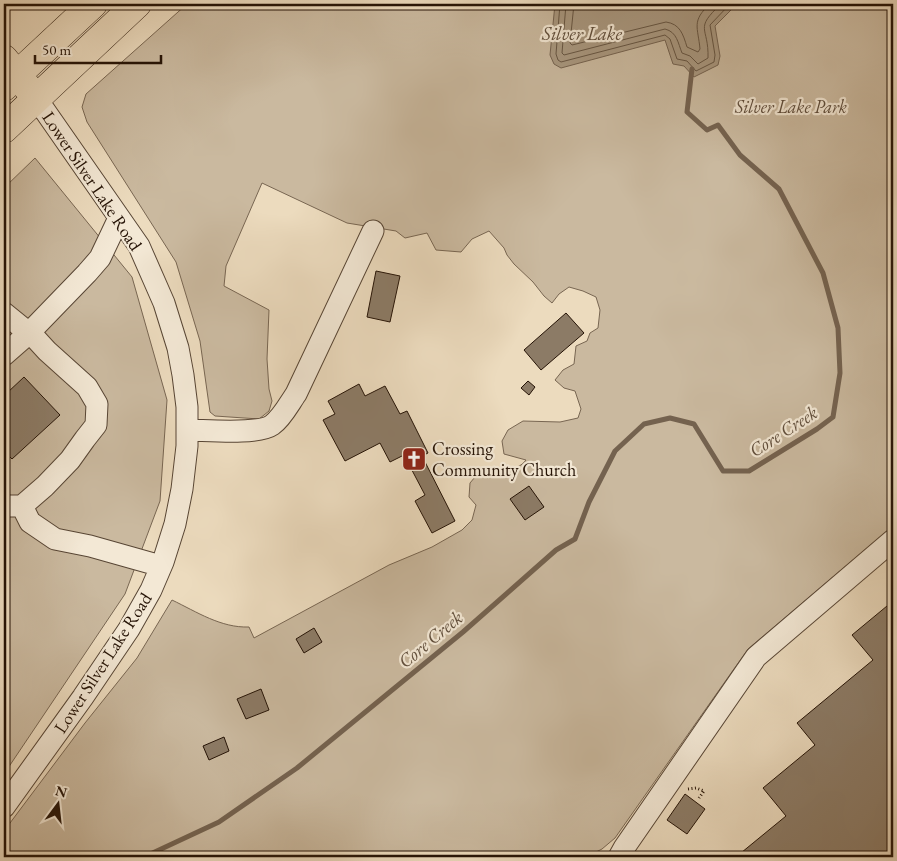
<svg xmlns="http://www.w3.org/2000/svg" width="897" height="861" viewBox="0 0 897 861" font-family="'EB Garamond',serif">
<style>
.green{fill:#cab99f;stroke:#786652}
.water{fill:#a8977f;stroke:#74624f}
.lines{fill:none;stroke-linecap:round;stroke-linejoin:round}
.shore{stroke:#665542;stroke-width:1}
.stream{stroke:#74624f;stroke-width:5}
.building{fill:#8c7b66;stroke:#251306}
.minor-casing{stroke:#574534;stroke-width:23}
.major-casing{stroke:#251306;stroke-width:29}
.highway-casing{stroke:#251306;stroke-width:29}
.path{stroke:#251306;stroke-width:3;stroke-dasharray:1 2.5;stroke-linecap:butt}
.minor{stroke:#f3e8d5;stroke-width:21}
.major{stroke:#ecdbbe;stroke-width:28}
.highway{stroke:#ecdbbe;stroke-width:28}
.labels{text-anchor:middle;stroke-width:4.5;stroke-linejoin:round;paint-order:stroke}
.park-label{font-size:18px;font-style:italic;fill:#5f4d3c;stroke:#f3e8d5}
.street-label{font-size:18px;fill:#251306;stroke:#f3e8d5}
.poi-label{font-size:18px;fill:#251306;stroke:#f3e8d5;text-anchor:start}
.water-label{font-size:19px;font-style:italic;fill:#604e3c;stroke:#f3e8d5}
</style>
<rect width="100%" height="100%" fill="#ecdbbe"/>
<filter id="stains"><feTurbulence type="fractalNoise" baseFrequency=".004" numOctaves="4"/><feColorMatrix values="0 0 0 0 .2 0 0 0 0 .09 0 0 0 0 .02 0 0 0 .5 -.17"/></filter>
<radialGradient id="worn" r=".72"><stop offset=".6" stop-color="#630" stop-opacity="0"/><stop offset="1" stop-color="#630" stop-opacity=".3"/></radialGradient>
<!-- green -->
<path class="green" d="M187,4H893V526L748,649L615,838L602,849L586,857H4V831L85,723L137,658L172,600C197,612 221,628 249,627L254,638L389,565L432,547L462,530L472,520L476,505L469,497L470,483L480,471C495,470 517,473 526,460L504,454L502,441L508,430L523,421L560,422L578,418L581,409L575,391L564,388L555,380L563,370L574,364L576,346L587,341L590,333L598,328L600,310L596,297L583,291L569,287L559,294L552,303L544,296L533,282L514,264L507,255L504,248L489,231L472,239L461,252L436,250L427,233L405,238L396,231L347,223L262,183L226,266L224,286L269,310L267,359L269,389L272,401L269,411L259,419L215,416L210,412L200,341L176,262L87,122L82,107L86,94Z
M35,158L132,277L167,400L160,501L125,594L4,774V188Z"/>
<!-- water -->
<path class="water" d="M555,4H737L715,26L720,56L718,65L694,77L684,66L673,64L665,40L561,68L554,64L550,55Z"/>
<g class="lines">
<!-- shore -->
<path class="shore" d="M560,4L556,54L558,60L561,62L665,35L670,39L677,59L687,61L696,71L714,62L715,55L710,25L730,4
M566,4L562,53L564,55L665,29C677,32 678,43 682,53L690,56L698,64L708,58C709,26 693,30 721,4
M574,4L570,43L572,45L666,22C680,24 683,34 687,47L698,52L700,49C698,27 691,21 710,4"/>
<!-- stream -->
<path class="stream" d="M144,857L219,822L297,768L463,632L556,550L575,539L589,502L615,451L644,424L670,418L694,424L723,471H749L817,429L833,417L840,373L838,328L823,273L779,189L740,155L718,125L707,130L687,112L692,69"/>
</g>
<!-- building -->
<path class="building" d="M376,271L400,276L390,322L367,317Z
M566,313L584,333L541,370L524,350Z
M24,377L60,415L12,459L4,451V389L7,393Z
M528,381L535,387L529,395L521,388Z
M359,384L365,396L385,386L400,414L407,411L428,453L422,456L455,521L432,533L415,501L425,495L404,455L390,462L380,443L345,461L323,420L335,414L328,401Z
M529,486L544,507L525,520L510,499Z
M893,601V857H736L786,816L763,788L815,745L797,723L873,660L852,635Z
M314,628L322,642L304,653L296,639Z
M261,689L269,710L246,719L237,699Z
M224,737L229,751L209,760L203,746Z
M685,794L705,809L687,834L667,820Z"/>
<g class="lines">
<defs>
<path id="minor" d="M4,313L36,339L47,351L87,387L97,404L96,425L85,439L70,460L45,486L22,506H6L4,504
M4,355L28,334L87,273L100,258L119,218
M187,430C205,430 258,435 272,425C282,418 289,404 296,394L373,231
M22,506L30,522L55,539L90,546L161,566
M4,807L83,697L129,629L151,590L163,562L175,524L182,489L187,446V407L183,375L178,348L164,303L139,246L36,98
M619,857L624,848L756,657L893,540"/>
<path id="major" d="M4,59L36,98"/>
<path id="highway" d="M4,87L93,4
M4,129L137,4"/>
</defs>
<!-- minor casing -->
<use href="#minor" class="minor-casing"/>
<!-- major casing -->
<use href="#major" class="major-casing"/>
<!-- highway casing -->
<use href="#highway" class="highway-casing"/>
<!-- path -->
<path class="path" d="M688,789L696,788L704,791L699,798"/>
<!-- minor -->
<use href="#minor" class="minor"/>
<!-- major -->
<use href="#major" class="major"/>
<!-- highway -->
<use href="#highway" class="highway"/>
</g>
<!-- icons -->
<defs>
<symbol id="church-square" viewBox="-11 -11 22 22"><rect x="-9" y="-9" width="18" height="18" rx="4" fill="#8f2418" stroke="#f3e8d5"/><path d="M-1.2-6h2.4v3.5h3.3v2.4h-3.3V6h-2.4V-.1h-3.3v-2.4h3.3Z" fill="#fff"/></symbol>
</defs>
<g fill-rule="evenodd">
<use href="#church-square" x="400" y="445" width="28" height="28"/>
</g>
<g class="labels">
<!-- park labels -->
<g class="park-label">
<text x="791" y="113">Silver Lake Park</text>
</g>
<!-- street labels -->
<g class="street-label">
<text transform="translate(92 181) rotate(56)" y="6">Lower Silver Lake Road</text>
<text transform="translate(103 663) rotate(-57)" y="6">Lower Silver Lake Road</text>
</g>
<!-- poi labels -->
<g class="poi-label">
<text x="432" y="455">Crossing<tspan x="432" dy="21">Community Church</tspan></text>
</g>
<!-- water labels -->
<g class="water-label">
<text x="582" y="40">Silver Lake</text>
<text transform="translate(783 431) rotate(-33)" y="7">Core Creek</text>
<text transform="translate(430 639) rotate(-40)" y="7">Core Creek</text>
</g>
</g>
<!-- margin -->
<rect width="897" height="861" fill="none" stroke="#ecdbbe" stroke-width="20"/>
<rect x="5" y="5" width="887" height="851" fill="none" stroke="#251306" stroke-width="2.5"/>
<rect x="10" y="10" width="877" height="841" fill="none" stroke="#251306"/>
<!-- north arrow -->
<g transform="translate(58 804) rotate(15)" stroke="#f3e8d5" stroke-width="4" paint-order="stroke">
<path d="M0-4L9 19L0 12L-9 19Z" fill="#251306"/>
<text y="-8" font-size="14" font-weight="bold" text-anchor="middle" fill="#251306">N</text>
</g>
<!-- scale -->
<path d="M35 55v8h126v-8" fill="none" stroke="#251306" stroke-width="2.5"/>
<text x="42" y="55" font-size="15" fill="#251306" stroke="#f3e8d5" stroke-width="4" paint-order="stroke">50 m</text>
<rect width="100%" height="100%" filter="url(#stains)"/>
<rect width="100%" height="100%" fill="url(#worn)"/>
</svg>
